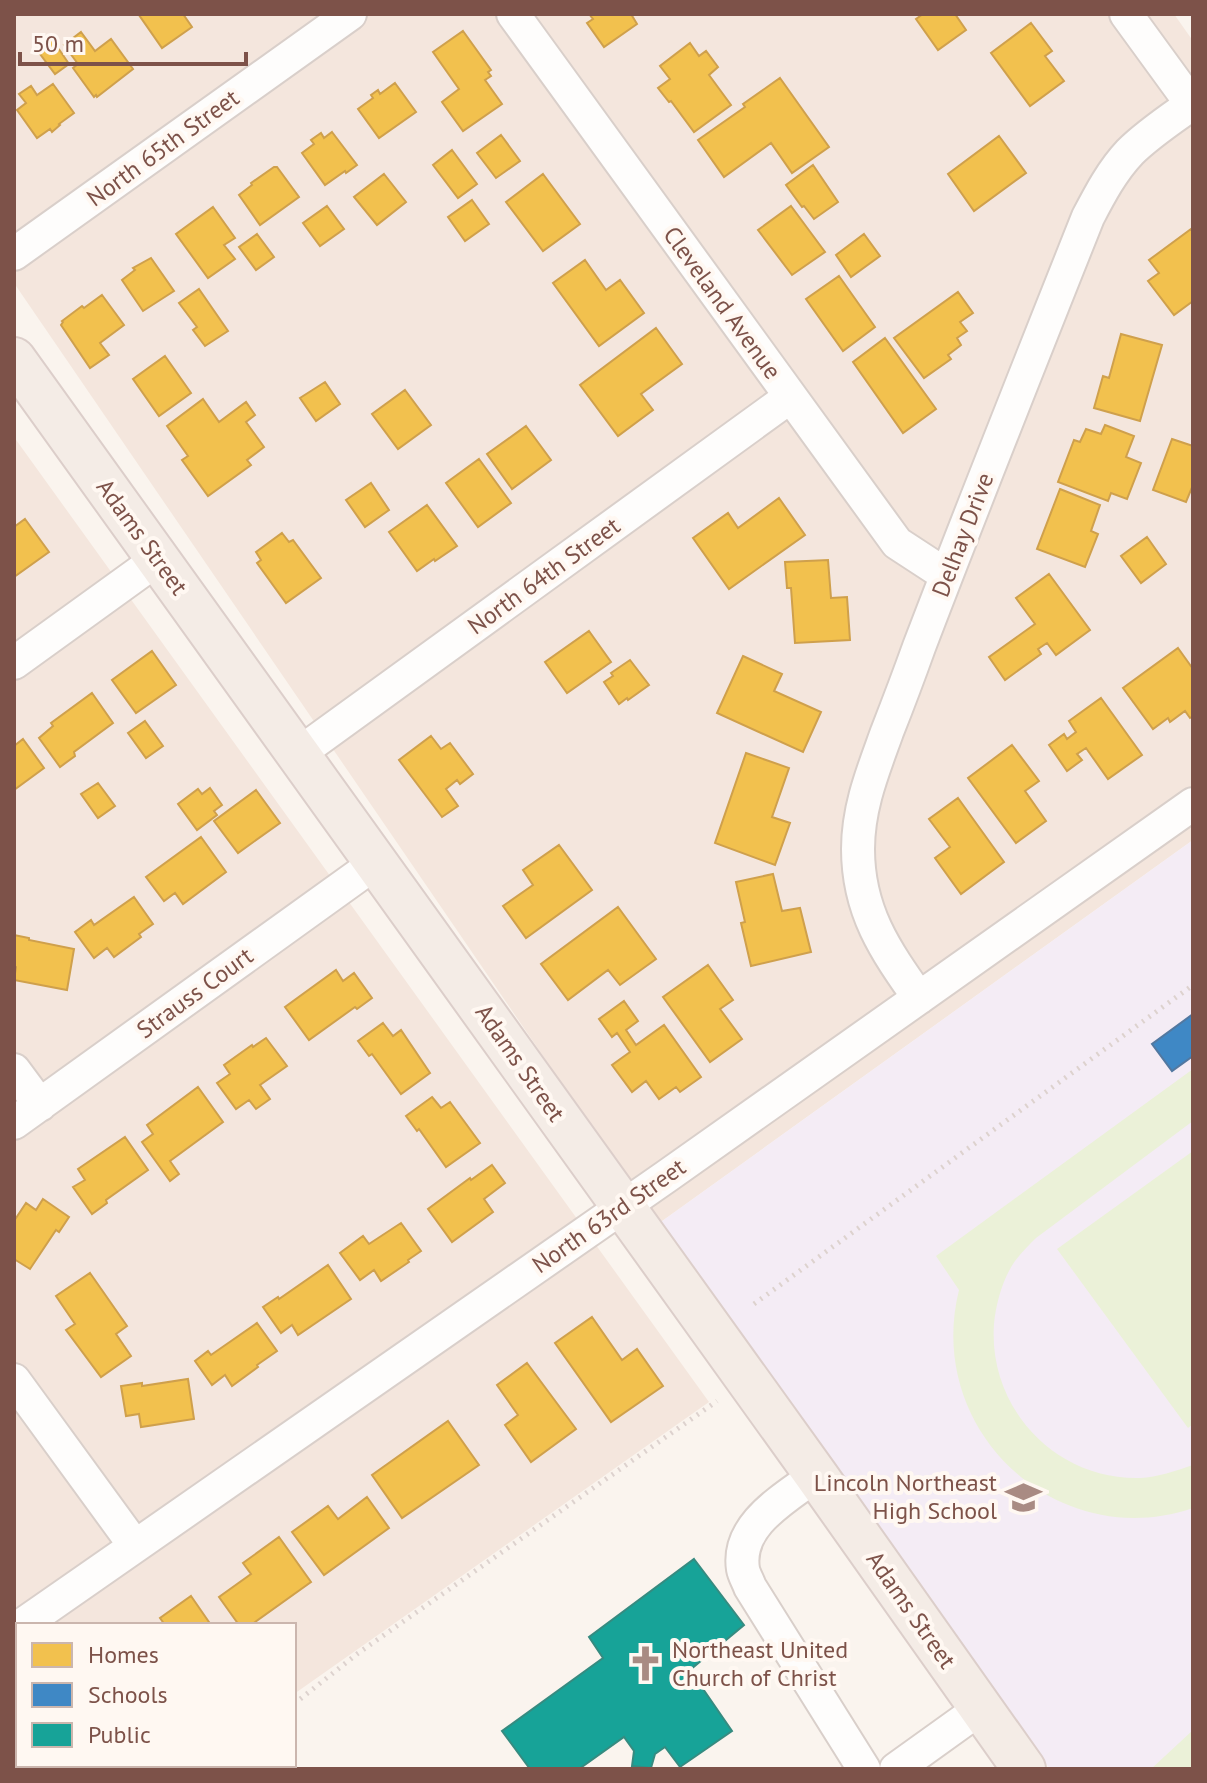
<svg xmlns="http://www.w3.org/2000/svg" width="1207" height="1783" viewBox="0 0 1207 1783" font-family="'PT Sans',sans-serif">
<style>
.residential{fill:#f4e6dd}
.education{fill:#f4ecf5}
.grass{fill:#ebf1d8}
.homes{fill:#f2c14e;stroke:#cfa04c;stroke-width:2}
.schools{fill:#3f88c5;stroke:#5278a0;stroke-width:2}
.public{fill:#17a398;stroke:#368b80;stroke-width:2}
.lines{fill:none;stroke-linecap:round;stroke-linejoin:round}
.minor-casing{stroke:#d9cfca;stroke-width:36}
.major-casing{stroke:#dcceca;stroke-width:46}
.path{stroke:#ddd2ce;stroke-width:5;stroke-dasharray:2 6;stroke-linecap:butt}
.minor{stroke:#fefdfc;stroke-width:32}
.major{stroke:#f4ece6;stroke-width:42}
.labels{text-anchor:middle;stroke-width:8;stroke-linejoin:round;paint-order:stroke}
.street-label{font-size:24px;fill:#7d5249;stroke:#fff8f2}
.poi-label{font-size:24px;fill:#7d5249;stroke:#fff8f2;text-anchor:end}
</style>
<rect width="100%" height="100%" fill="#faf4ee"/>
<!-- residential -->
<path class="residential" d="M14,14H1174L1193,41V840L658,1224L14,283Z
M14,437L709,1402L294,1694V1625H18V1765H192L186,1769H14Z"/>
<!-- education -->
<path class="education" d="M1193,840V1769H1050L658,1224Z"/>
<!-- grass -->
<path class="grass" d="M1193,1069V1121L1036,1238C1029,1245 1021,1253 1015,1261C1003,1278 996,1303 994,1324C988,1407 1054,1480 1140,1478C1158,1477 1175,1471 1193,1465V1508C1056,1555 924,1429 959,1290L936,1256Z
M1193,1151V1424L1188,1428L1057,1249Z
M1193,1730V1769H1151Z"/>
<!-- homes -->
<path class="homes" d="M140,14H183L192,27L162,48L139,15Z
M589,14H631L637,24L604,47L587,23L593,19Z
M923,14H955L966,30L938,50L916,19Z
M1031,23L1052,51L1045,56L1064,81L1030,106L991,53Z
M463,31L491,70L488,72L491,76L485,80L502,104L463,131L442,102L459,89L433,52Z
M81,32L95,51L111,39L133,69L97,97L96,95L94,97L73,68L78,64L64,45Z
M52,39L69,64L55,74L37,50Z
M690,43L699,56L706,51L718,67L709,75L731,105L694,132L671,101L669,102L658,88L670,79L660,66Z
M780,78L829,147L792,173L771,143L724,177L698,140L745,107L743,104Z
M395,83L416,112L379,138L358,109L373,98L371,95L378,90L380,94Z
M53,84L74,113L59,124L60,125L52,132L50,129L37,138L17,110L26,103L19,94L31,86L37,95Z
M332,132L357,165L346,173L345,171L325,185L302,153L314,144L311,140L321,133L324,138Z
M501,135L520,161L496,178L477,153Z
M999,136L1026,173L974,211L948,174Z
M452,150L477,184L458,198L433,165Z
M813,165L838,202L814,219L804,206L802,207L786,185Z
M274,167H277L299,197L260,225L239,195L252,185L251,183Z
M384,174L406,202L377,225L354,197Z
M543,174L580,224L543,251L506,202Z
M472,200L489,224L465,241L448,217Z
M327,206L344,229L320,246L303,223Z
M791,206L825,252L792,275L758,230Z
M213,207L235,238L224,245L235,259L208,278L176,234Z
M1191,229L1193,233V301L1174,315L1148,281L1159,273L1149,260Z
M257,234L274,257L256,270L239,247Z
M864,234L880,256L851,277L836,255Z
M151,258L174,291L143,311L122,280L135,270L133,268Z
M585,260L606,290L620,280L644,313L599,346L553,283Z
M839,276L875,327L843,351L806,299Z
M199,289L228,331L205,346L193,330L197,327L179,303Z
M958,292L973,313L960,322L967,331L957,338L961,345L948,355L951,359L924,378L894,338Z
M102,295L124,325L100,343L109,355L90,368L61,325L63,322L62,321L82,306L84,308Z
M656,328L682,364L641,394L653,410L618,436L580,385Z
M1121,334L1162,345L1140,421L1094,408L1103,376L1109,378Z
M885,338L936,409L903,433L853,362Z
M165,356L191,393L159,416L133,379Z
M325,382L340,404L316,421L300,398Z
M405,390L431,425L398,449L372,414Z
M203,399L219,422L246,402L255,415L246,422L264,447L247,460L251,465L208,496L182,460L188,456L167,426Z
M1105,425L1134,436L1126,457L1141,463L1127,499L1111,493L1108,501L1058,482L1074,440L1080,442L1086,429L1101,434Z
M526,426L551,460L512,489L487,454Z
M1172,439L1193,446V485L1186,502L1153,490Z
M479,459L511,503L478,527L446,483Z
M371,483L389,510L365,527L346,500Z
M1060,489L1100,505L1091,531L1098,534L1085,567L1037,549Z
M779,498L805,535L729,589L693,538L728,513L738,528Z
M427,505L457,546L435,561L434,559L417,571L389,532Z
M25,519L49,552L14,577V527Z
M282,533L289,542L293,540L321,578L286,603L257,563L261,560L256,552Z
M1147,537L1166,564L1141,583L1121,556Z
M828,560L831,598L847,597L850,640L795,643L791,588H787L785,562Z
M1049,574L1090,630L1056,655L1047,643L1038,649L1041,654L1005,680L989,657L1035,624L1016,598Z
M589,631L611,662L567,693L545,662Z
M1178,648L1193,669V716L1190,718L1185,711L1170,722L1168,718L1153,729L1123,688Z
M152,651L176,685L136,713L112,680Z
M743,656L782,674L774,691L821,712L803,752L717,713Z
M630,660L649,685L628,700L627,698L619,704L604,682L613,676L611,673Z
M92,693L113,723L74,752L75,756L60,767L39,738L53,726L51,723Z
M1101,698L1142,755L1108,779L1086,748L1077,754L1082,760L1067,771L1049,745L1064,734L1067,739L1076,732L1069,721Z
M145,721L163,746L146,758L128,733Z
M431,736L441,749L450,743L473,774L460,784L457,780L446,789L458,806L442,817L399,760Z
M23,739L44,768L14,790V746Z
M1012,745L1039,781L1025,791L1046,821L1016,843L968,778Z
M746,753L789,768L772,817L790,823L775,865L715,843Z
M98,783L115,806L98,818L81,794Z
M210,788L222,805L214,811L217,815L197,830L178,804L198,789L202,794Z
M256,790L280,823L238,853L214,821Z
M958,798L1004,862L961,894L935,858L950,847L929,819Z
M201,837L226,872L183,904L175,893L164,901L146,877Z
M559,845L592,890L526,938L503,906L533,885L523,870Z
M773,874L782,911L800,908L811,952L751,966L741,923L745,922L736,882Z
M134,897L153,924L139,934L141,937L114,957L107,948L94,958L75,932L91,920L94,925Z
M618,907L656,959L620,985L608,970L568,1000L541,964Z
M14,935L29,938V940L74,949L67,990L14,980L16,967L14,966Z
M708,965L733,1000L720,1009L742,1039L710,1062L663,997Z
M336,970L343,981L354,973L372,998L357,1009L355,1007L309,1040L285,1007Z
M624,1001L638,1021L626,1030L636,1045L664,1025L701,1077L680,1092L676,1087L659,1099L646,1081L632,1092L612,1065L630,1052L617,1033L612,1037L599,1019Z
M383,1023L393,1036L401,1030L430,1073L401,1094L372,1054L369,1056L358,1041Z
M266,1038L287,1066L260,1085L270,1099L256,1109L249,1100L236,1109L217,1083L230,1074L224,1065L252,1045L253,1047Z
M198,1087L223,1122L170,1161L179,1174L170,1181L142,1142L153,1134L147,1125Z
M432,1097L441,1108L450,1102L480,1143L446,1167L419,1129L417,1131L406,1116Z
M125,1137L148,1170L106,1200L107,1203L92,1214L73,1187L85,1180L78,1169Z
M492,1165L505,1183L484,1199L493,1212L452,1242L428,1209L470,1178L471,1180Z
M43,1199L69,1217L59,1232L56,1230L30,1269L14,1259V1221L26,1203L36,1210Z
M401,1223L421,1251L408,1260L409,1262L381,1281L374,1270L360,1280L340,1253L363,1236L369,1244Z
M328,1265L351,1299L298,1335L292,1325L281,1333L263,1307L278,1297L279,1299Z
M90,1273L127,1326L116,1334L131,1356L101,1377L66,1330L75,1324L56,1296Z
M592,1317L622,1360L637,1349L663,1386L611,1422L555,1343Z
M257,1323L277,1351L257,1365L258,1367L232,1386L225,1375L212,1385L195,1361L208,1351L211,1355Z
M527,1363L576,1429L531,1462L505,1425L518,1415L497,1385Z
M188,1379L194,1419L141,1427L139,1414L126,1416L121,1386L142,1383V1386Z
M448,1421L479,1465L402,1518L372,1475Z
M367,1497L389,1528L324,1575L292,1532L328,1506L338,1519Z
M279,1537L311,1582L251,1625H239L219,1597L251,1574L243,1563Z
M191,1596L211,1625H165L160,1618Z
M18,1738V1765H48L43,1769H14V1741Z"/>
<!-- schools -->
<path class="schools" d="M1193,1014V1056L1172,1071L1152,1044Z"/>
<!-- public -->
<path class="public" d="M694,1559L744,1625L690,1670L732,1731L680,1767L665,1747L655,1754L651,1768L632,1766L634,1751L624,1737L579,1769H530L502,1731L603,1658L589,1637Z"/>
<g class="lines">
<defs>
<path id="minor" d="M513,14L897,543L946,575
M1126,14L1193,106
M14,254L350,14
M14,663L158,559
M298,754L790,397
M919,998C885,950 858,911 858,849C858,807 873,771 887,732C898,704 909,675 919,647C974,503 1031,360 1088,217C1100,194 1112,171 1130,152C1148,134 1171,119 1192,104
M14,1070L40,1105
M14,1123L377,862
M14,1380L135,1546
M816,1475C786,1498 736,1524 743,1569C744,1575 748,1581 750,1587L864,1769
M22,1625L667,1176L1193,804
M896,1769L981,1708"/>
<path id="major" d="M14,359L816,1475L1024,1769"/>
</defs>
<!-- minor casing -->
<use href="#minor" class="minor-casing"/>
<!-- major casing -->
<use href="#major" class="major-casing"/>
<!-- path -->
<path class="path" d="M754,1304L1193,985
M294,1704L357,1654L717,1401
M255,1769L256,1765"/>
<!-- minor -->
<use href="#minor" class="minor"/>
<!-- major -->
<use href="#major" class="major"/>
</g>
<!-- icons -->
<defs>
<symbol id="school-bare" viewBox="-9 -9 18 18"><path d="M0-5L7-2L0 1L-7-2ZM-4 1L0 2.5L4 1V4Q0 6-4 4Z" fill="#a98b83" stroke="#fff8f2" stroke-width="2.5" paint-order="stroke"/></symbol>
<symbol id="church-bare" viewBox="-9 -9 18 18"><path d="M-1.2-6h2.4v3.5h3.3v2.4h-3.3V6h-2.4V-.1h-3.3v-2.4h3.3Z" fill="#a98b83" stroke="#fff8f2" stroke-width="2.5" paint-order="stroke"/></symbol>
</defs>
<g fill-rule="evenodd">
<use href="#school-bare" x="998" y="1472" width="51" height="51"/>
<use href="#church-bare" x="620" y="1638" width="51" height="51"/>
</g>
<g class="labels">
<!-- street labels -->
<g class="street-label">
<text transform="translate(163 148) rotate(-36)" y="8">North 65th Street</text>
<text transform="translate(722 303) rotate(54)" y="8">Cleveland Avenue</text>
<text transform="translate(963 535) rotate(-69)" y="8">Delhay Drive</text>
<text transform="translate(142 537) rotate(54)" y="8">Adams Street</text>
<text transform="translate(544 576) rotate(-36)" y="8">North 64th Street</text>
<text transform="translate(195 993) rotate(-36)" y="8">Strauss Court</text>
<text transform="translate(520 1063) rotate(55)" y="8">Adams Street</text>
<text transform="translate(609 1216) rotate(-35)" y="8">North 63rd Street</text>
<text transform="translate(911 1610) rotate(55)" y="8">Adams Street</text>
</g>
<!-- poi labels -->
<g class="poi-label">
<text x="997" y="1491">Lincoln Northeast<tspan x="997" dy="28">High School</tspan></text>
<text x="672" y="1658" text-anchor="start">Northeast United<tspan x="672" dy="28">Church of Christ</tspan></text>
</g>
</g>
<!-- border -->
<rect width="1207" height="1783" fill="none" stroke="#7d5249" stroke-width="32"/>
<!-- legend -->
<rect x="16" y="1623" width="280" height="144" fill="#fff8f2" stroke="#cbb6ae" stroke-width="2"/>
<rect x="32" y="1643" width="40" height="24" fill="#f2c14e" stroke="#cbb6ae" stroke-width="2"/>
<text x="88" y="1663" font-size="24" fill="#7d5249">Homes</text>
<rect x="32" y="1683" width="40" height="24" fill="#3f88c5" stroke="#cbb6ae" stroke-width="2"/>
<text x="88" y="1703" font-size="24" fill="#7d5249">Schools</text>
<rect x="32" y="1723" width="40" height="24" fill="#17a398" stroke="#cbb6ae" stroke-width="2"/>
<text x="88" y="1743" font-size="24" fill="#7d5249">Public</text>
<!-- scale -->
<path d="M20 52v12h226v-12" fill="none" stroke="#7d5249" stroke-width="4"/>
<text x="32" y="52" font-size="24" fill="#7d5249" stroke="#fff8f2" stroke-width="6" paint-order="stroke">50 m</text>
</svg>
